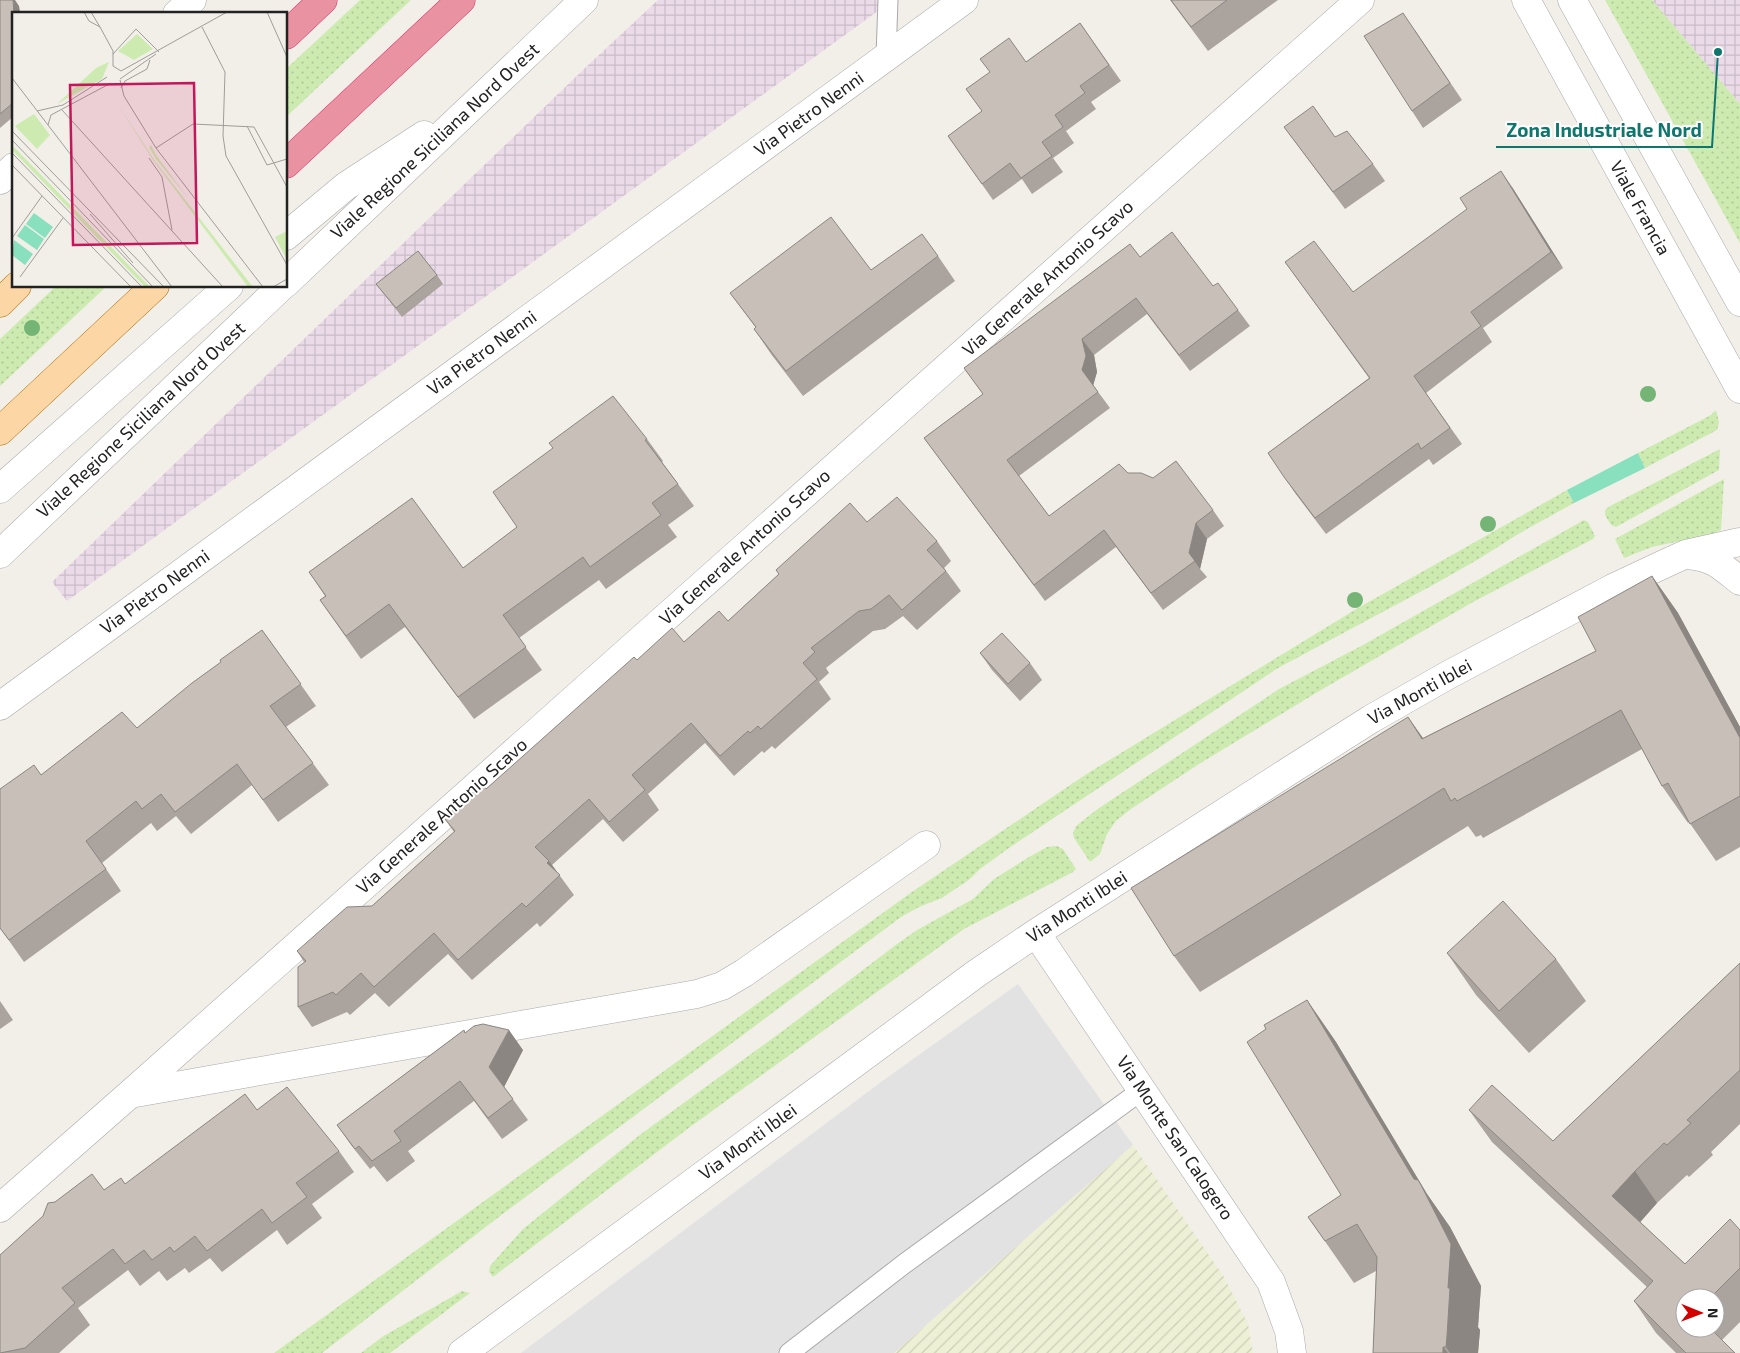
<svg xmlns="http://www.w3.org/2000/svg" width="1740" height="1353" viewBox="0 0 1740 1353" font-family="'Exo 2',sans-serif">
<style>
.industrial{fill:url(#industrial-grid)}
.farmland{fill:url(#farmland-furrows)}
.grass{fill:url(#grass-dots)}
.pitch{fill:#88e0be}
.parking{fill:#e2e2e2}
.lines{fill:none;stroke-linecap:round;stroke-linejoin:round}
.service-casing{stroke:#a9a9a9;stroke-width:21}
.minor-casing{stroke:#a9a9a9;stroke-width:29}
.tertiary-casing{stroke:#a9a9a9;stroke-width:29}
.primary-casing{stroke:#a06b00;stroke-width:29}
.motorway-casing{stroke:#dc2a67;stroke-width:29}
.service{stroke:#fff;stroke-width:19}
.minor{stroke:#fff;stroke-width:28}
.tertiary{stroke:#fff;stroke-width:28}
.primary{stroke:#fcd6a4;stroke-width:28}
.motorway{stroke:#e892a2;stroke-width:28}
.tree{fill:#74b475}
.wall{fill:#aba49e;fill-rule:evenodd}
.shaded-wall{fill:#8b8681}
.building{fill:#c7bfb8;stroke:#8b8681}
.labels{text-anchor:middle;stroke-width:4;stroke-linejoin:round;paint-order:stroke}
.street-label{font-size:18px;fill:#222;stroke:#fff}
.inset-road{fill:none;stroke:#9f9d99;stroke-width:1}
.view{fill:#c2185b;fill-opacity:0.15;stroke:#c2185b;stroke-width:2.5}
.inset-edge{fill:none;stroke:#222;stroke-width:2.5}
.leader{fill:none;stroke:#0f766e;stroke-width:2}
.callout-dot{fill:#0f766e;stroke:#fff;stroke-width:2}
.callout-label{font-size:19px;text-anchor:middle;font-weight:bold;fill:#0f766e;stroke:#fff;stroke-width:4;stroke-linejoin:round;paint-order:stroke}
</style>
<defs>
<pattern id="industrial-grid" width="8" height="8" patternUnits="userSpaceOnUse" patternTransform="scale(1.25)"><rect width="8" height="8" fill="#ebdbe8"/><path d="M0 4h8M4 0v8" fill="none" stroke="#c9bcc7"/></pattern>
<pattern id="farmland-furrows" width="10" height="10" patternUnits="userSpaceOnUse" patternTransform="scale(1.25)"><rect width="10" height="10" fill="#eef0d5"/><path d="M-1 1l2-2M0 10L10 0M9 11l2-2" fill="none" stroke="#ccceb7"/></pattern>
<pattern id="grass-dots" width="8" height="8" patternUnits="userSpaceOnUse" patternTransform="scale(1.25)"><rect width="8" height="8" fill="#cdebb0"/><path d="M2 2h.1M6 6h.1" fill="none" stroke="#b0c997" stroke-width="1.8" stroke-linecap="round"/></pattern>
</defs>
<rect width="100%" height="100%" fill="#f2efe9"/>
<!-- industrial -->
<path class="industrial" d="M658,0H893L67,601L52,582L585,68Z
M1652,0H1740V104Z"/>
<!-- farmland -->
<path class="farmland" d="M1133,1145L1224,1277L1248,1324L1253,1353H894Z"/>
<!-- grass -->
<path class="grass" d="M360,0H411L286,117V69Z
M1605,0H1652L1740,104V243Z
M56,286H107L0,386V339Z
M1716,410L1719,422L1717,430L1645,468L1638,453L1711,415Z
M1720,449L1719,470L1616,527L1611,525L1605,515V510L1610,506Z
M1724,479L1721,530L1713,534L1652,547L1624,558L1615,539Z
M1567,490L1574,503L1520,533L1477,560L1433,585L1278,668L1009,848L980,869L970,879L942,898L919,907L901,917L500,1216L322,1353H274L909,894L1085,775L1358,608Z
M1584,520L1588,522L1595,536L1593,539L1473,602L1321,690L1199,764L1131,809L1116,821L1107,834L1100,854L1090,862L1074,838L1073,833L1076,826L1099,808L1279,689L1363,645Z
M1057,846L1063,849L1076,869L1073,872L964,929L690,1127L493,1277L489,1272L490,1266L523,1229L641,1134L784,1030L897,944L917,930L973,899L994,879L1029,857L1047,847Z
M462,1291L470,1293L390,1353H361L382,1337Z"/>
<!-- pitch -->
<path class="pitch" d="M1638,453L1645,468L1574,503L1567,490Z"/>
<!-- parking -->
<path class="parking" d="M1018,984L1133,1145L894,1353H521L881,1082Z"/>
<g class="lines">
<defs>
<path id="service" d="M886,57L888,0
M789,1353L904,1264L1142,1090"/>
<path id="minor" d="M1526,0L1740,389
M1572,0L1740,302
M1687,555C1713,557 1720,565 1740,581
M1036,933L1271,1282L1289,1331L1292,1353
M130,1094L697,994L722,986L744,973L926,845
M0,1208L130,1094L1360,0
M462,1353L977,973L1036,933L1289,771L1371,719L1450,674L1613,588L1662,565L1686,554L1740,542"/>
<path id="tertiary" d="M177,14L192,0
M0,180L14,167
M286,236L346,186L424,135
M286,283L584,0
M0,489L229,286
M0,554L282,286
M0,706L964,0"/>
<path id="primary" d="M0,303L17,286
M0,431L155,286"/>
<path id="motorway" d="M286,35L323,0
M286,164L461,0"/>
</defs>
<!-- service casing -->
<use href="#service" class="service-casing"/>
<!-- minor casing -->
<use href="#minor" class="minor-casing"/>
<!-- tertiary casing -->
<use href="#tertiary" class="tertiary-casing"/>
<!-- primary casing -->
<use href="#primary" class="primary-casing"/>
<!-- motorway casing -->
<use href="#motorway" class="motorway-casing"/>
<!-- service -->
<use href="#service" class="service"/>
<!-- minor -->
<use href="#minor" class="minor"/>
<!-- tertiary -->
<use href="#tertiary" class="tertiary"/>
<!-- primary -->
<use href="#primary" class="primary"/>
<!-- motorway -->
<use href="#motorway" class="motorway"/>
</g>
<!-- trees -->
<g class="tree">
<circle cx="32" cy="328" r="8"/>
<circle cx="1648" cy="394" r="8"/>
<circle cx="1488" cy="524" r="8"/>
<circle cx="1355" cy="600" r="8"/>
</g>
<!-- wall -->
<path class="wall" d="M0,0L19,6L20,14H14V116L0,128Z
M1170,0H1278L1208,51Z
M1080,23L1121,81L1091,102L1096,109L1066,131L1074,143L1053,158L1063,172L1032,194L1022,179L993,200L948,136L982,111L966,89L1026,62Z
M1415,30L1462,100L1423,128L1412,111Z
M1284,127L1335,137L1373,164L1385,181L1345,209Z
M1512,187L1563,268L1483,328L1492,342L1426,393L1462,444L1433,465L1429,459L1326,534L1295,493L1268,453L1369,378L1285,262L1353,292Z
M938,256L955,281L803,396L771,354L754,329L756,328L730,293L871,270Z
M1140,257L1213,286L1238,310L1250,326L1190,371L1147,314L1094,355L1097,372L1093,385L1110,408L1019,476L1049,516L1128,473L1213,510L1224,526L1207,539L1200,569L1207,577L1163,610L1116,547L1045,601L924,438L983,394L964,368Z
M437,275L443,284L402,317L376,284Z
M647,439L663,461L662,462L694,506L668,525L677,537L606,589L599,580L519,638L542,670L474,719L405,627L361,659L320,600L325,596L309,572L463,568Z
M867,522L937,541L951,561L944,568L961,591L917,630L903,616L885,629L873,631L826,668L829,673L819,682L831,699L775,749L772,746L764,753L762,751L734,776L705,743L648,794L659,810L623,842L603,819L552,865L574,895L540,927L537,923L472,980L448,954L389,1007L375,993L350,1015L347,1012L312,1027L298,1007L304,962L297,951L372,906L454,832L444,818L486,789L637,660L684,642L728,621L779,574L776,570Z
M1652,576L1678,613L1740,727V847L1716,861L1689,822L1688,823L1662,786L1642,749L1483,838L1481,835L1476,837L1468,826L1200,992L1174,956L1408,717L1423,738L1596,651Z
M262,630L316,706L286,727L329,785L278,822L252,785L191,834L176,816L157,831L151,823L102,863L121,891L24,962L0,928L41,775L137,728Z
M980,653L1030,663L1042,680L1020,701L992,670Z
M1447,953L1556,959L1586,1001L1529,1053L1476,995Z
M1740,963V1124L1711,1152L1713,1155L1689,1177L1687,1175L1657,1203L1640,1222L1685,1264L1740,1230V1322L1722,1340L1735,1353H1676L1656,1333L1634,1301L1647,1287L1492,1142L1469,1110L1553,1141ZM1685,1298H1715V1328H1685Z
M1307,1000L1336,1042L1427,1194L1450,1227L1481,1286L1478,1327L1480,1330L1478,1353H1373L1376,1271L1354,1283L1308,1217L1341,1195L1266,1029Z
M0,1001L13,1020L0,1029Z
M464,1030L466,1033L523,1050L504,1087L528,1120L502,1139L474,1101L408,1151L415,1161L387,1182L374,1166L370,1169L351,1145L337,1125Z
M257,1110L339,1151L354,1172L312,1204L322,1218L287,1245L277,1230L222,1272L210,1258L189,1273L185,1268L167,1281L159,1271L140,1286L128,1270L78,1308L90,1325L59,1353H0L43,1216L55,1202L125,1184Z"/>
<!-- shaded-wall -->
<path class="shaded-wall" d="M13,0H15L19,6L20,14H14Z
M1501,171L1512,187L1563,268L1551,252Z
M1082,339L1094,355L1097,372L1093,386L1082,370Z
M1196,523L1207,539L1200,569L1189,553Z
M1652,576L1678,613L1740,727V738Z
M1408,717L1434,754L1422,739Z
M549,861L560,876L547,863Z
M1307,1000L1336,1042L1427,1194L1450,1227L1481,1286L1478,1327L1480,1330L1478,1353H1450L1446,1347L1448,1288Z
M509,1030L523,1050L504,1087L489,1067Z
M1635,1171L1657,1203L1635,1228L1612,1196Z
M1443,1347L1448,1353H1443Z"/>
<!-- building -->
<path class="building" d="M0,0H13L14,14V102L0,114Z
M1171,0H1227L1191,27Z
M1403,13L1450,83L1412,111L1364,36Z
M1080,23L1109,65L1080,86L1085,93L1055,115L1063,127L1042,142L1052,156L1021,178L1010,163L982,184L948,136L982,111L966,89L990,72L980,59L1009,38L1026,62Z
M1313,106L1335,137L1347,131L1373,164L1333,192L1284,127Z
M1501,171L1551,252L1471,312L1481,326L1414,376L1450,428L1421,449L1418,443L1315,518L1284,477L1268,453L1370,378L1285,262L1314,241L1353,292L1467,209L1460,198Z
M831,217L871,270L922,234L938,256L786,371L754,329L756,327L730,293Z
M1172,232L1213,286L1218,283L1238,310L1179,355L1136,298L1082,339L1086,356L1082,370L1098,392L1007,460L1049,516L1119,464L1128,473H1141L1153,478L1176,461L1213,510L1196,523L1189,553L1195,561L1151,593L1104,530L1034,585L924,438L983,394L964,368L1130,244L1140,257Z
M418,251L437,275L396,308L376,284Z
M613,396L647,439L645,440L678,484L652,503L661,515L590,567L583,557L503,615L526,647L458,697L389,604L346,636L320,600L326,596L309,572L412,498L463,568L517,527L493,492L553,448L549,443Z
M897,497L937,541L927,550L946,571L902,610L889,595L871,609L859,611L811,648L815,652L803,663L817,679L761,729L758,726L750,733L748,731L720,756L691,723L632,775L645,790L609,822L589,799L535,847L549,861L547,863L560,875L526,907L522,903L458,960L434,933L374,987L361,973L336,995L333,992L298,1007V967L306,961L297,951L347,907L372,906L455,831L444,818L482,784L486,789L634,657L637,660L672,628L684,642L719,611L728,621L779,574L776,570L850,503L867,522Z
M1652,576L1740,738V796L1690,824L1668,783L1662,786L1621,710L1457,801L1455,798L1451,801L1444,788L1174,956L1131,888L1408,717L1422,739L1596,651L1578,617Z
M262,630L301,684L270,706L313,763L263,800L237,764L175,812L161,794L142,809L136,801L86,841L106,869L9,940L0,928V789L34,765L41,775L122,712L137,728L192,683L221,662L220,660Z
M1002,633L1030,663L1008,684L980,653Z
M1503,901L1556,959L1499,1011L1447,953Z
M1740,963V1070L1687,1120L1691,1123L1667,1145L1664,1143L1635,1171L1612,1196L1685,1264L1730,1219L1740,1230V1268L1710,1298H1685V1328H1710L1735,1353H1686L1634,1301L1653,1281L1469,1110L1492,1085L1553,1141Z
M1307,1000L1414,1179L1418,1180L1421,1185L1451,1244L1448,1288H1450L1447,1336L1446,1347H1443V1353H1373L1377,1257L1357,1224L1325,1241L1308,1217L1341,1195L1247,1042L1266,1029L1264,1025Z
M483,1024L509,1030L489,1067L513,1099L488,1118L460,1081L394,1131L401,1141L372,1161L359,1146L355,1149L337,1125L464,1030L465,1033L474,1026Z
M287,1087L339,1151L296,1183L307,1197L272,1223L262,1209L207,1251L195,1236L174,1252L170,1247L152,1260L144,1250L125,1264L113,1249L62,1288L75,1303L25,1348L0,1353V1255L43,1216L48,1203L55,1202L92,1174L104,1190L121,1178L125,1184L245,1094L257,1110Z"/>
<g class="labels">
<!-- street labels -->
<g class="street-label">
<text transform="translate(809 114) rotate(-36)" y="6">Via Pietro Nenni</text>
<text transform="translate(435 141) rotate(-43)" y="6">Viale Regione Siciliana Nord Ovest</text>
<text transform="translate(1640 208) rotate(61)" y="6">Viale Francia</text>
<text transform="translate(1048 278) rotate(-42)" y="6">Via Generale Antonio Scavo</text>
<text transform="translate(482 353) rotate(-36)" y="6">Via Pietro Nenni</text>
<text transform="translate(141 420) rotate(-43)" y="6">Viale Regione Siciliana Nord Ovest</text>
<text transform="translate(745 547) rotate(-42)" y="6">Via Generale Antonio Scavo</text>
<text transform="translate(155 592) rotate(-36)" y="6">Via Pietro Nenni</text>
<text transform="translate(1420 692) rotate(-29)" y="6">Via Monti Iblei</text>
<text transform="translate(442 816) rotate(-42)" y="6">Via Generale Antonio Scavo</text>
<text transform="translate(1077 907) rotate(-33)" y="6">Via Monti Iblei</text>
<text transform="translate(1175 1138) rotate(56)" y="6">Via Monte San Calogero</text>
<text transform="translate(748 1142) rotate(-36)" y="6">Via Monti Iblei</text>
</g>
</g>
<!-- overview -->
<g transform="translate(12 12)">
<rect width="275" height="275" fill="#f2efe9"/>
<path d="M125,22L141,37L122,48L106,39ZM97,50L90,67L45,92L84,56ZM103,88L143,149L241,275H236L141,148ZM22,102L38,123L25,137L3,114ZM0,133L107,243L138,275H133L64,204L0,138ZM139,133L144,143L176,186L144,147L137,135ZM275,219V248L263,225Z" fill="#cdebb0"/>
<path d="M22,201L41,215L33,226L14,212ZM13,213L32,227L25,238L5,224ZM2,228L21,242L13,253L0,243Z" fill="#88e0be"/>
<path class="inset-road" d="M72,0L77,9L88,15L79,0M255,0L275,45M88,15L101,39V54L109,59L215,0M190,15L213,60L211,124L214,144L275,253M101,42L124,17L147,40M0,66L160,275M108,67L144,42M108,68L112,84L144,136L251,275M109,76L113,69L135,57L138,48M50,98L211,275M25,99L51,93L95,65M36,113L39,103L99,71M235,114L255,153L275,147M0,119L152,275M0,128L78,209M144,136L181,112L242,115L275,175M0,141L72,215M137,146L150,165L160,218M0,153L119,275M78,202L121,251M78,209L141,275M72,215L130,275M0,226L30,184M8,265L51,206M261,275L275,267"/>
<path class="view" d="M182,71L185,231L61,233L58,73Z"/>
<rect width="275" height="275" class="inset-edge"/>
</g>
<!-- callouts -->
<path class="leader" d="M1718 52L1712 147H1496"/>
<circle class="callout-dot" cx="1718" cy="52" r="5"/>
<g class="callout-label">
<text x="1604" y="137">Zona Industriale Nord</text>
</g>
<!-- north arrow -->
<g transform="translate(1700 1313) rotate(91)"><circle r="24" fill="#ffffff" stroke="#a7a7a7"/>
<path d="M0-4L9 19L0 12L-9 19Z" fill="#d40000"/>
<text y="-8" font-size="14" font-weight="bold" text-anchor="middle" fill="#222222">N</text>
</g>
</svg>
